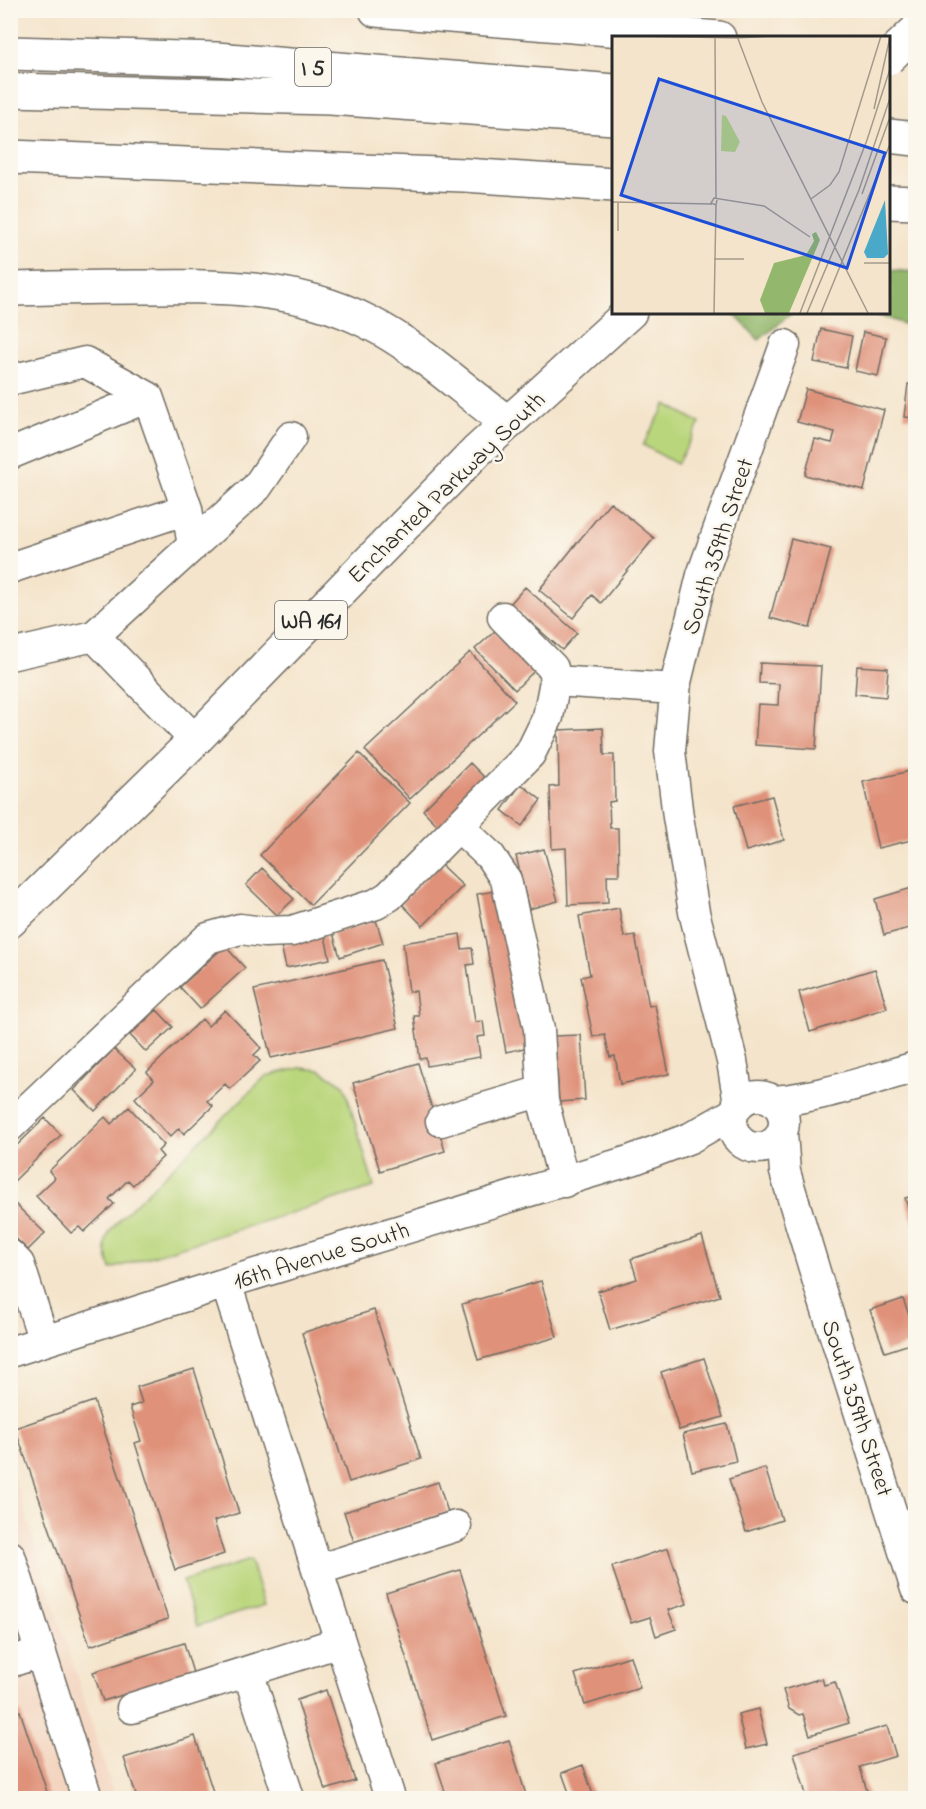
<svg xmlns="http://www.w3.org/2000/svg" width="926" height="1809" viewBox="0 0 926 1809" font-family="'Indie Flower',sans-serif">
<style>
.built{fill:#f3d4bf}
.green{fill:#bad67c;stroke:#728054;stroke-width:1.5}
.forest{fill:#93b76c;stroke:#5f714c;stroke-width:1.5}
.building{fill:#df9179}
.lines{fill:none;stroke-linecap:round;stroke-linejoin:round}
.minor-casing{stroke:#716c63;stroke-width:33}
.major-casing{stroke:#716c63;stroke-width:36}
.highway-casing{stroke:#716c63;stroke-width:36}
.minor{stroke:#fff;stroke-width:30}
.major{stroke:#fff;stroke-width:33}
.highway{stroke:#fff;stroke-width:33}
.major-bridge-casing{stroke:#716c63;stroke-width:36;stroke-linecap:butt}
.major-bridge{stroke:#fff;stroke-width:33}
.labels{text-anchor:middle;stroke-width:5;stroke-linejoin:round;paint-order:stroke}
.shield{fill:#fbf7ec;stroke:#696865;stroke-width:1.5}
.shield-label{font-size:22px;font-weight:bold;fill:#2b2b2b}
.street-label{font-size:24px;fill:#2b2b2b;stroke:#fbf7ec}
.inset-road{fill:none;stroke:#a49a8b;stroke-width:1.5}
.view{fill:#1d4ed8;fill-opacity:0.15;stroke:#1d4ed8;stroke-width:3}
.inset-edge{fill:none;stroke:#2b2b2b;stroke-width:3}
</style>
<rect width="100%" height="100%" fill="#fbf7ec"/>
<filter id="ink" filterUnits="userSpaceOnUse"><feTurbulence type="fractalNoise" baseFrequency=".0167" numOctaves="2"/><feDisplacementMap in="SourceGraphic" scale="12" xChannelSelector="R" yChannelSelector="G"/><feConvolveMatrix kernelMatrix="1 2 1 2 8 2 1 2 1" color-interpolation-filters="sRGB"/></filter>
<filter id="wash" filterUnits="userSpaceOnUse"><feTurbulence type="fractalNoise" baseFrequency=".008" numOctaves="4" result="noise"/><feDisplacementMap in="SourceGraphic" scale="24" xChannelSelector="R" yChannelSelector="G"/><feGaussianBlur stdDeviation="1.35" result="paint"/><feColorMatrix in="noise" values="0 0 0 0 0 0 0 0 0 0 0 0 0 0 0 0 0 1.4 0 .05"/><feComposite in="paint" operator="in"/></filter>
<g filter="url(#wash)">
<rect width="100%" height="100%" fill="#f4e4cb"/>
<!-- built -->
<path class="built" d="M11,1468L115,1798H11Z"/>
<!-- green -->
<path class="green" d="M666,404L700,423L677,464L643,445Z
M300,1068L320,1070L344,1085L374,1187L111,1269C102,1242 103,1239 121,1218L266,1076Z
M250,1560L264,1605L197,1626L183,1581Z"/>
<!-- forest -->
<path class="forest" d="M889,270L915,272V328L869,312H888Z
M732,312H793L759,340Z"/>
<g id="blocks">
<!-- building -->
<path class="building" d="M821,329L852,336L846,368L814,362Z
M863,332L886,337L878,376L855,371Z
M908,384L916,385V418L904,417Z
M806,389L884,410L864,490L805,475L815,439L832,443L835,432L797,422Z
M610,502L654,538L601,603L592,595L573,618L539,590Z
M791,539L831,549L810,628L770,618Z
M525,587L577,633L562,650L510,604Z
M495,631L534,671L515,690L475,649Z
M470,652L515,701L410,799L365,750Z
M760,663L821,666L816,749L755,745L758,704L778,705L779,684L759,683Z
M857,666L888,668L886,697L855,694Z
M603,728L604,755H614L615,801L609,802L610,828H618L619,875H607L608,903L568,905L566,848L552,849L550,787L559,786L558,730Z
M359,753L410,803L311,905L260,855Z
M470,763L487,780L439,827L423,810Z
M914,770L916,839L878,848L863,782Z
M521,784L541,800L522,826L502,810Z
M772,796L784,840L746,851L734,806Z
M544,849L558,901L529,909L516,856Z
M440,864L463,886L423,926L401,903Z
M262,868L294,899L277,915L246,885Z
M912,888L916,903V926L884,935L875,899Z
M500,890L529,1047L506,1052L477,894Z
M619,908L624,937L635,935L649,1006L655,1005L669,1074L620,1084L615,1056L610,1057L605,1035L593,1037L581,977L590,975L579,916Z
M376,920L383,943L340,957L333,933Z
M460,934L462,949L472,948L474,964L467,965L475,1022L483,1021L485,1036L477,1037L480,1057L427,1066L426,1058L420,1059L414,1016H419L416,991L409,992L403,943Z
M325,936L330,959L286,968L281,945Z
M225,946L245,968L200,1009L180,987Z
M382,960L398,1028L271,1058L254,990Z
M875,969L887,1008L810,1032L799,992Z
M157,1010L173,1027L146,1052L130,1035Z
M225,1010L261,1048L254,1055L260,1061L230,1089L225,1084L207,1101L213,1106L184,1134L179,1128L170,1137L135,1098L154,1080L147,1072L202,1019L208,1026Z
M581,1035L585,1100L559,1102L555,1036Z
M114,1049L136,1069L95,1111L74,1090Z
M418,1063L445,1151L380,1171L353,1083Z
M129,1107L164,1145L158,1151L163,1157L133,1185L128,1180L109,1199L114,1204L84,1232L79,1227L71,1233L36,1196L55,1178L49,1171L105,1117L111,1124Z
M45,1118L61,1135L10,1185V1152Z
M916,1195V1229H915L905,1198Z
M13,1202L45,1233L28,1250L10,1233V1205Z
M702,1236L720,1296L610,1330L598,1291L637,1279L631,1259Z
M541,1281L557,1337L478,1360L462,1304Z
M903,1299L916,1334V1342L885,1352L870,1310Z
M374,1310L421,1459L349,1482L302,1333Z
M704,1358L723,1417L679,1430L661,1372Z
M194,1369L239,1513L214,1521L224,1554L175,1570L135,1443L141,1441L130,1407L142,1403L137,1387Z
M94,1401L168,1619L90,1646L15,1428Z
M727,1424L736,1461L692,1471L683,1434Z
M765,1468L782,1520L746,1532L729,1479Z
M438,1482L448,1512L354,1542L344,1512Z
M668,1548L687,1604L668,1610L676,1629L656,1636L650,1617L631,1623L612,1567Z
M460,1570L506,1716L432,1740L386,1593Z
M184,1643L193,1673L103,1701L93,1672Z
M630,1656L640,1688L585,1705L575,1674Z
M822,1678L824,1685L835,1682L849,1723L810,1735L803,1714L799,1715L789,1709L783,1690Z
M326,1690L355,1781L325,1790L297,1700Z
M758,1709L767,1744L746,1749L738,1714Z
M20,1711L49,1798H10V1714Z
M887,1726L896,1756L860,1767L869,1798H807L794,1753Z
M195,1736L215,1798H137L124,1758Z
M509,1740L527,1798H447L436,1763Z
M583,1765L594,1798H571L562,1773Z"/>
</g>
</g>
<g filter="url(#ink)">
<use href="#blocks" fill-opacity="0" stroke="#716c63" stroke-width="1.5"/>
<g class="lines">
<defs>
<path id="minor" d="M10,380L85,362L148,397L187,509L193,546
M10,454L148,397
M10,568L187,509
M503,617L553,668L555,681
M94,636L195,740
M10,655L94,636L257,487L291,437
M458,826L490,856L506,880L539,1029L543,1101L564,1182
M732 1122a26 26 0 1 1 52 0a26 26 0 1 1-52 0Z
M774,1101C822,1097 869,1080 916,1067
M739,1103L732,1061L694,912L678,817L670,751L676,682L702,575L785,345
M441,1121L542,1091
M10,1126L208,938L240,929L264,932L292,931L376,904L389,896L530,754L548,717L555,681L675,689
M782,1133L785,1172L822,1295L916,1589
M10,1255L19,1264L44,1341
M226,1283L390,1798
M10,1352L226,1283L632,1160L690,1138L732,1114
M10,1556L87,1798
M317,1570L456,1526
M10,1662L41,1652
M248,1672L289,1798
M132,1708L340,1642"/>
<path id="major" d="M10,921L195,740L477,451L630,312"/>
<path id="highway" d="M376,10L719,38
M10,53L216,59L614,91
M10,90L330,98L614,118
M888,136L916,139
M10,157L464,175L614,185
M888,202L916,203
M10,289C53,288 95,287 138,287C216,286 296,285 368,322C419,348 462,389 508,423"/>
</defs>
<!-- minor casing -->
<use href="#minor" class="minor-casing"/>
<!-- major casing -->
<use href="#major" class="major-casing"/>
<!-- highway casing -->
<use href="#highway" class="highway-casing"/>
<!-- minor -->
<use href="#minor" class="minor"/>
<!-- major -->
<use href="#major" class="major"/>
<!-- highway -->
<use href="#highway" class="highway"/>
<defs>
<path id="major-bridge" d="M888,58L916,31"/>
</defs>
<!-- major-bridge casing -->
<use href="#major-bridge" class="major-bridge-casing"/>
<!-- major-bridge -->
<use href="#major-bridge" class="major-bridge"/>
</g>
</g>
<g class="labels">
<!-- shield labels -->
<g class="shield">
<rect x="295" y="48" width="36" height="38" rx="4.5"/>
<rect x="275" y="601" width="72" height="38" rx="4.5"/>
</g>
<g class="shield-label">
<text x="313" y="75">I 5</text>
<text x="311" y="628">WA 161</text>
</g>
<!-- street labels -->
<g class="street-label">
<text transform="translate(446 487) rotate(-44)" y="8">Enchanted Parkway South</text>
<text transform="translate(717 546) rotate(-72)" y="8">South 359th Street</text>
<text transform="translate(321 1255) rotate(-17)" y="8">16th Avenue South</text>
<text transform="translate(858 1408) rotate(72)" y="8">South 359th Street</text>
</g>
</g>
<!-- overview -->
<g transform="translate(612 36)">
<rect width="278" height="278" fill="#f4e4cb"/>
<path d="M110,79L114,80L128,106L123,116L109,115Z" fill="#bad67c"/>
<path d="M204,196L208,204L177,277H153L148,264L162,227L194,219L202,205L200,198Z" fill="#93b76c"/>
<path d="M273,164L276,218L272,222H255L252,216Z" fill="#4aa8c8"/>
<path class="inset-road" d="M22,0L125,2M125,0L150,66L256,277M103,2L104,163M125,2L160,0M262,73L278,1M250,158L278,81M199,163L218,149L227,136L269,0M105,164L104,169L99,167L102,162L152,170L198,201M0,166L100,168M6,166V195M102,223H132M252,227H278M102,277L104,169M188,277L255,104L278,33M195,277L247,154L278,62M209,277L278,108"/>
<path class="view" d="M47,43L273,117L235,232L9,159Z"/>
<rect width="278" height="278" class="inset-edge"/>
</g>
<!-- margin -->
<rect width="926" height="1809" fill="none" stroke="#fbf7ec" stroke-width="36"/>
</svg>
